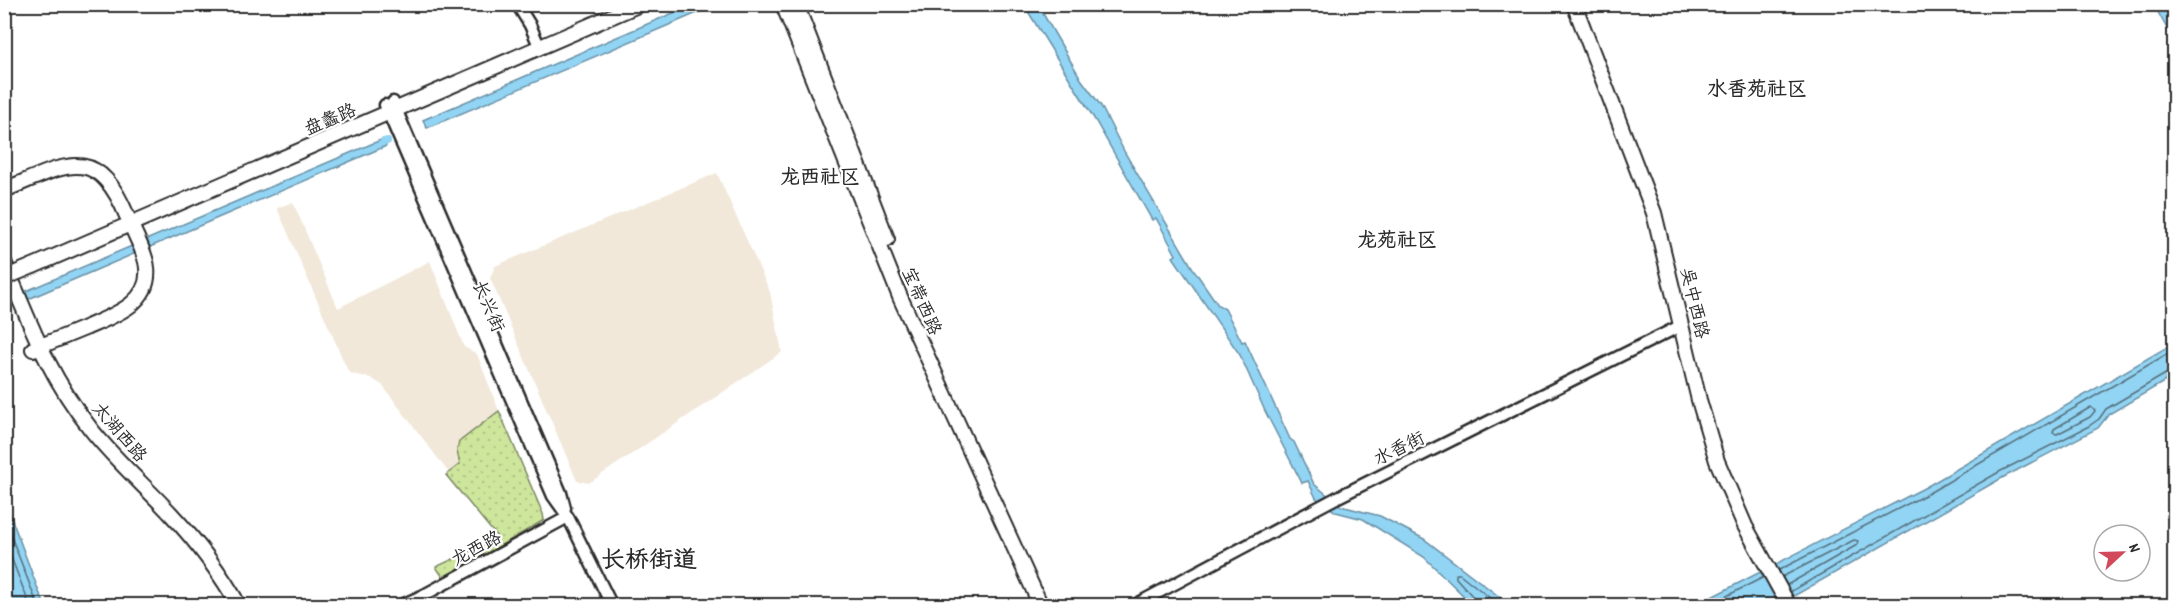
<svg xmlns="http://www.w3.org/2000/svg" width="2179" height="610" viewBox="0 0 2179 610" font-family="Dekko,'LXGW WenKai TC',sans-serif">
<style>
.built{fill:#f1e8da}
.grass{fill:url(#grass-dots);stroke:#7c8864;stroke-width:1.5}
.water{fill:#92d4f4;stroke:#6990a4;stroke-width:1.5}
.lines{fill:none;stroke-linecap:round;stroke-linejoin:round}
.shore{stroke:#546f7b;stroke-width:1.5}
.canal{stroke:#92d4f4;stroke-width:8}
.minor-casing{stroke:#2b2b2b;stroke-width:15}
.major-casing{stroke:#2b2b2b;stroke-width:18}
.minor{stroke:#fff;stroke-width:10}
.major{stroke:#fff;stroke-width:14}
.major-bridge-casing{stroke:#2b2b2b;stroke-width:18;stroke-linecap:butt}
.major-bridge{stroke:#fff;stroke-width:14}
.labels{text-anchor:middle;stroke-width:4.5;stroke-linejoin:round;paint-order:stroke}
.street-label{font-size:18px;fill:#2b2b2b;stroke:#fff}
.neighbourhood-label{font-size:20px;font-weight:bold;fill:#2b2b2b;stroke:#fff}
.district-label{font-size:24px;font-weight:bold;fill:#2b2b2b;stroke:#fff}
</style>
<defs>
<pattern id="grass-dots" width="8" height="8" patternUnits="userSpaceOnUse" patternTransform="scale(1.5)"><rect width="8" height="8" fill="#cee69c"/><path d="M2 2h.1M6 6h.1" fill="none" stroke="#b1c587" stroke-width="1.8" stroke-linecap="round"/></pattern>
</defs>
<rect width="100%" height="100%" fill="#fff"/>
<filter id="ink" filterUnits="userSpaceOnUse"><feTurbulence type="fractalNoise" baseFrequency=".0167" numOctaves="2"/><feDisplacementMap in="SourceGraphic" scale="12" xChannelSelector="R" yChannelSelector="G"/><feConvolveMatrix kernelMatrix="1 2 1 2 8 2 1 2 1" color-interpolation-filters="sRGB"/></filter>
<g filter="url(#ink)">
<!-- built -->
<path class="built" d="M717,173L770,292L782,352L589,483L577,481L490,278L495,266Z
M293,202L338,308L430,261L464,347L477,354L499,411L459,442L457,451L461,464L449,473L382,385L371,378L352,374L347,369L277,208Z"/>
<!-- grass -->
<path class="grass" d="M499,411L543,514L544,520L447,577H443L436,567L498,538L446,475L460,464L457,451L459,442Z"/>
<!-- water -->
<path class="water" d="M694,4L716,5L427,128L423,120Z
M1024,5H1038L1081,79L1101,106L1125,153L1192,267L1218,305L1225,309L1242,342L1245,341L1290,439L1294,442L1314,484L1341,506L1380,516L1424,539L1510,605H1473L1424,557L1363,519L1336,512L1316,498L1308,481L1302,483L1265,411L1240,355L1173,257L1176,255L1156,218L1152,220L1095,120Z
M2154,5H2171L2174,10V41Z
M383,139L386,146L5,309V300Z
M2174,343V376L2109,414L2098,428L2002,478L1778,605L1694,606L1926,487Z
M5,501L39,592L45,605H5Z"/>
<g class="lines">
<!-- shore -->
<path class="shore" d="M2091,407L2095,411L2090,417L2057,434L2053,433L2054,429Z
M4,518L38,606
M4,539L30,606
M1779,570L1929,493L2174,350
M1782,577L1854,540L1858,541L1857,545L1787,585
M1790,592L1999,472L2089,426L2099,419L2106,409L2169,372H2174
M1477,606L1475,599L1456,578V574H1460L1500,606
M1707,606L1764,577"/>
<!-- canal -->
<path class="canal" d="M384,142L387,141"/>
<defs>
<path id="minor" d="M517,4L530,25L540,48
M393,102L561,493L565,508
M385,105L553,496L568,517L612,606
M399,606L424,595L568,517
M1133,606L1336,498L1682,325"/>
<path id="major" d="M783,4L900,297L1041,606
M796,4L887,239
M1574,4L1654,213L1699,400L1717,461L1745,526L1789,606
M4,190C64,166 96,141 127,216
M4,262C30,323 48,375 90,428C114,459 144,485 171,514C197,542 220,572 239,606
M33,266L640,4
M33,349C51,342 68,335 85,328C112,316 151,304 147,268C146,253 136,238 131,224"/>
</defs>
<!-- minor casing -->
<use href="#minor" class="minor-casing"/>
<!-- major casing -->
<use href="#major" class="major-casing"/>
<!-- minor -->
<use href="#minor" class="minor"/>
<!-- major -->
<use href="#major" class="major"/>
<defs>
<path id="major-bridge" d="M4,278L33,266"/>
</defs>
<!-- major-bridge casing -->
<use href="#major-bridge" class="major-bridge-casing"/>
<!-- major-bridge -->
<use href="#major-bridge" class="major-bridge"/>
</g>
</g>
<g class="labels">
<!-- street labels -->
<g class="street-label">
<text transform="translate(330 119) rotate(-23)" y="6">盘蠡路</text>
<text transform="translate(922 301) rotate(66)" y="6">宝带西路</text>
<text transform="translate(1695 303) rotate(77)" y="6">吴中西路</text>
<text transform="translate(489 306) rotate(67)" y="6">长兴街</text>
<text transform="translate(120 432) rotate(49)" y="6">太湖西路</text>
<text transform="translate(1399 448) rotate(-26)" y="6">水香街</text>
<text transform="translate(476 548) rotate(-28)" y="6">龙西路</text>
</g>
<!-- neighbourhood labels -->
<g class="neighbourhood-label">
<text x="1757" y="95">水香苑社区</text>
<text x="820" y="183">龙西社区</text>
<text x="1397" y="246">龙苑社区</text>
</g>
<!-- district labels -->
<g class="district-label">
<text x="649" y="567">长桥街道</text>
</g>
</g>
<!-- margin -->
<rect width="2179" height="610" fill="none" stroke="#fff" stroke-width="24"/>
<rect x="12" y="12" width="2155" height="586" fill="none" stroke="#2b2b2b" stroke-width="2" filter="url(#ink)"/>
<!-- north arrow -->
<g transform="translate(2122 553) rotate(68)"><circle r="28" fill="#ffffff" stroke="#aaaaaa" stroke-width="1.5"/>
<path d="M0-4.5L10 22L0 15L-10 22Z" fill="#d1495b"/>
<text y="-9" font-size="16" font-weight="bold" text-anchor="middle" fill="#2b2b2b">N</text>
</g>
</svg>
